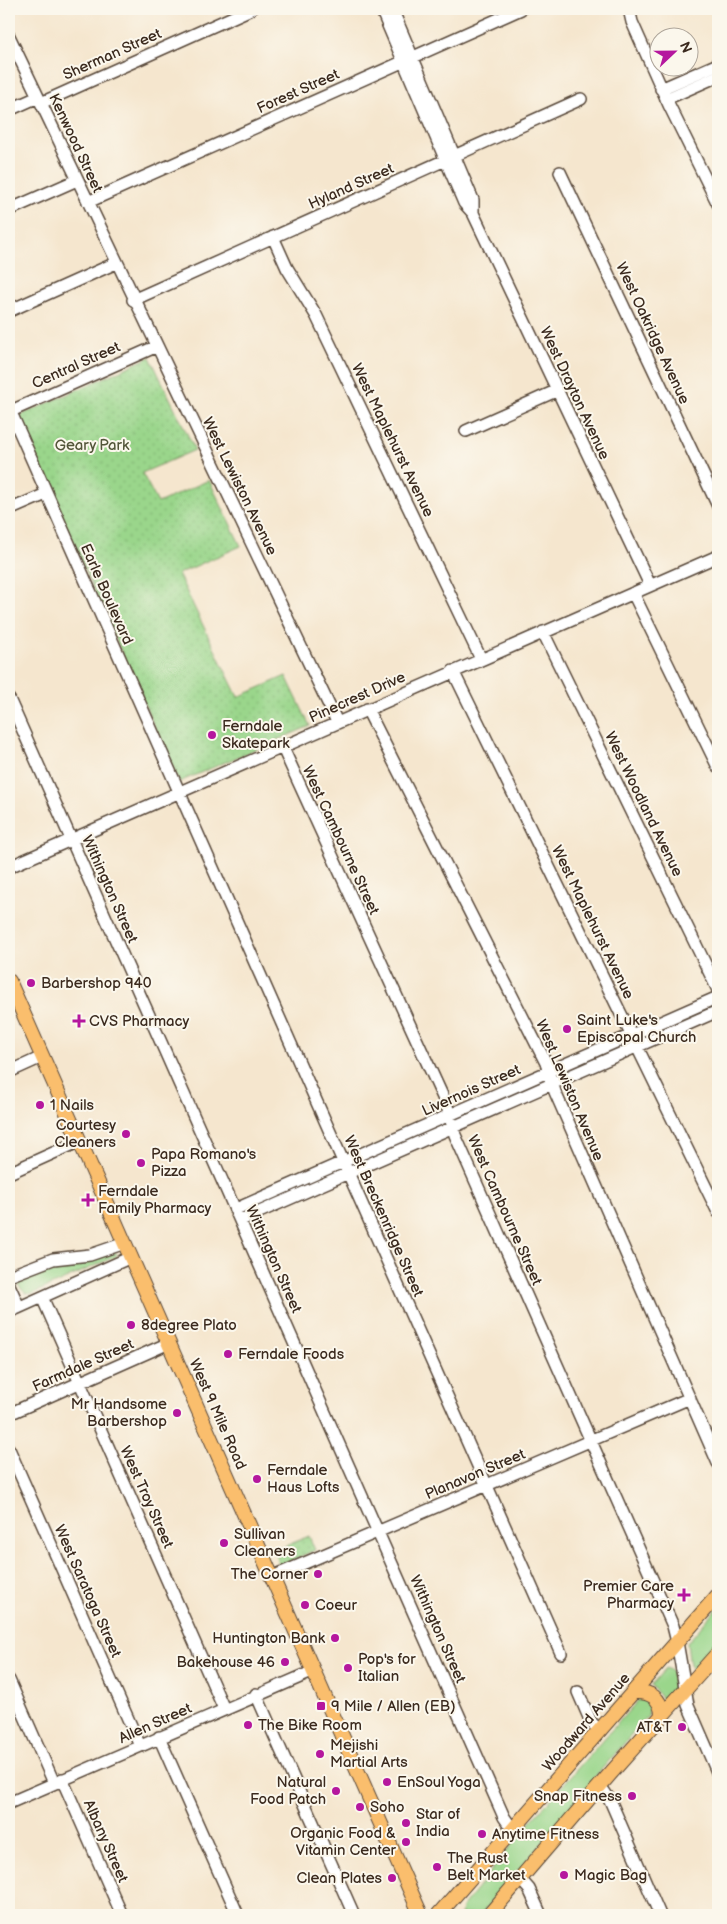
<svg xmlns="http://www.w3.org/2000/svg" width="727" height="1924" viewBox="0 0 727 1924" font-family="'Balsamiq Sans',sans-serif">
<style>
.grass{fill:#9ad68b;stroke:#6a8054}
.park{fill:url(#park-dots);stroke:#6a8054}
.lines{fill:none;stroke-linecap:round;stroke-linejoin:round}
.minor-casing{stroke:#574638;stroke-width:14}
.major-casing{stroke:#574638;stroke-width:16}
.minor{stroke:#fff;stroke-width:11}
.major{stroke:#fabe6d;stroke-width:14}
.poi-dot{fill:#b5179e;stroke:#fbf7ec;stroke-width:2}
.labels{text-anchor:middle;stroke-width:4;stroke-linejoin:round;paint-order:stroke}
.street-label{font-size:15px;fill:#3b2a1e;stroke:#fbf7ec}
.park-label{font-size:15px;fill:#535539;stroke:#fbf7ec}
.poi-label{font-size:15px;fill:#3b2a1e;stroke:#fbf7ec;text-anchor:start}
</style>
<defs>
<pattern id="park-dots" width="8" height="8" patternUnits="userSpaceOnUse" patternTransform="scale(1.25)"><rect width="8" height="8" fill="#9ad68b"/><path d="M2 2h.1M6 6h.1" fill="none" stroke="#86b878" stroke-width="1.8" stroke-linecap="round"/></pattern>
</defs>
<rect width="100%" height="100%" fill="#fbf7ec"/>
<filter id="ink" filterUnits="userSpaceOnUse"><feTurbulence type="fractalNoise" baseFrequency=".02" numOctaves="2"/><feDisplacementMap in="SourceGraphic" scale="10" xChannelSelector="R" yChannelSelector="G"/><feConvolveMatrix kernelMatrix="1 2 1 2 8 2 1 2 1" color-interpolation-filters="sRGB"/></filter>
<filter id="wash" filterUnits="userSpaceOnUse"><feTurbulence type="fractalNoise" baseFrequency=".0096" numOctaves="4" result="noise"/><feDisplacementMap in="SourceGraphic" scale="20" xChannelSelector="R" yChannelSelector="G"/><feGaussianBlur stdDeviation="1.12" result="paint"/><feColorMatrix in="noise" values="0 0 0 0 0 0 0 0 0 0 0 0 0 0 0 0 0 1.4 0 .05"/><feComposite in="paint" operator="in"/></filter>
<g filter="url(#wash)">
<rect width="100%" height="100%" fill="#f5e6ce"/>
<!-- grass -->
<path class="grass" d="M116,1252L117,1256L32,1294L25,1293L19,1286V1279C36,1261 91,1257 116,1252Z
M718,1607V1641L693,1669L690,1665L687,1643Z
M666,1668L671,1670L674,1687L672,1690L674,1693L664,1702L651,1685Z
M640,1698L650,1702L648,1716L594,1778L583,1796L480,1915H461L462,1908L524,1829Z"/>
<!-- park -->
<path class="park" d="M150,357L195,450L142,473L158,503L209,480L241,546L178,574L238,697L286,676L310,726L179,782L17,417Z
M309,1536L315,1550L279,1566L274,1551Z"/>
</g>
<g filter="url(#ink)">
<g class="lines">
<defs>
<path id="minor" d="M381,9L464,203L473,213L650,585
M392,9L473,200V213
M629,9L632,22L669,105L718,204
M9,36L337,722
M661,89L718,64
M666,99L718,76
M41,103L251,9
M9,110L38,97
M560,172L718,506
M88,202L521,9
M9,210L77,180
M273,237L287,268L316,315L481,659
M133,300L581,99
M9,311L116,263
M9,408L561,1653
M9,412L155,347
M466,431L558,390
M9,510L46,494
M633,593L718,767
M543,632L718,990
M453,671L718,1212
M9,699L504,1817L513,1830
M367,709L546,1063L555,1092L718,1463
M282,746L447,1106L455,1135L673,1626L677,1642L688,1705L718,1774
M9,867L718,556
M9,1072L42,1057
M9,1173L80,1141
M236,1209L718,997
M241,1220L718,1011
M9,1276L53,1259L90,1255L125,1243
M9,1285L19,1307
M42,1297L224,1709
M9,1312L131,1257
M9,1414L169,1343
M9,1449L140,1746
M272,1577L690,1398
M9,1680L54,1783
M578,1692L591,1722L600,1731
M256,1694L354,1915
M159,1737L238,1915
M62,1779L122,1915
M601,1787L610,1800L660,1915
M9,1803L314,1671
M520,1879L529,1889L541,1915"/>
<path id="major" d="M9,981L421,1915
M634,1692C650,1691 661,1698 662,1714
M438,1915L718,1595
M489,1915L610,1774L718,1653"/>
</defs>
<!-- minor casing -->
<use href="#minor" class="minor-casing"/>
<!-- major casing -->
<use href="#major" class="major-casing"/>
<!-- minor -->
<use href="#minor" class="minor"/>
<!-- major -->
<use href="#major" class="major"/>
</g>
</g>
<!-- markers -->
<g class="poi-dot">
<circle cx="212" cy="735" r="5"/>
<circle cx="31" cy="983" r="5"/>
<path d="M76.5 1013.5h5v5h5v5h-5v5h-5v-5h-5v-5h5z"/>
<circle cx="567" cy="1029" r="5"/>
<circle cx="40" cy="1105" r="5"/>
<circle cx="126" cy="1134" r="5"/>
<circle cx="141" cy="1163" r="5"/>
<path d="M85.5 1192.5h5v5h5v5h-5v5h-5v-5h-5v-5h5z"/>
<circle cx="131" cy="1325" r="5"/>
<circle cx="228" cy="1354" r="5"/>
<circle cx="177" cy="1413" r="5"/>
<circle cx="257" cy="1479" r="5"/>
<circle cx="224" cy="1543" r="5"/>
<circle cx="318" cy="1574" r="5"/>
<path d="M681.5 1587.5h5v5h5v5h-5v5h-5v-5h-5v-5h5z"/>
<circle cx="305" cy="1605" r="5"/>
<circle cx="335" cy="1638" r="5"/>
<circle cx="285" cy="1662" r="5"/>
<circle cx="348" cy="1668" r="5"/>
<rect x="316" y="1701" width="10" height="10" rx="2.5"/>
<circle cx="248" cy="1725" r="5"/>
<circle cx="682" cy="1727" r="5"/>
<circle cx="320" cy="1754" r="5"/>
<circle cx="387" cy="1782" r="5"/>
<circle cx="336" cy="1791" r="5"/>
<circle cx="632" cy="1796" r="5"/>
<circle cx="360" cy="1807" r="5"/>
<circle cx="406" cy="1823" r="5"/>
<circle cx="482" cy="1834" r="5"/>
<circle cx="406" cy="1842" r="5"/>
<circle cx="437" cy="1867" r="5"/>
<circle cx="564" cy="1875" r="5"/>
<circle cx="392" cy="1878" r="5"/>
</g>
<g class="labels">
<!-- street labels -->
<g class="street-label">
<text transform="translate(112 54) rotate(-24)" y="5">Sherman Street</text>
<text transform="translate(298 91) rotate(-24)" y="5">Forest Street</text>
<text transform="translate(76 143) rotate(65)" y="5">Kenwood Street</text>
<text transform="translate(351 186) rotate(-24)" y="5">Hyland Street</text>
<text transform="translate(653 333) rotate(65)" y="5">West Oakridge Avenue</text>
<text transform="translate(76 365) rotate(-24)" y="5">Central Street</text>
<text transform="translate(575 393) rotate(65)" y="5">West Drayton Avenue</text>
<text transform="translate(393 440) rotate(64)" y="5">West Maplehurst Avenue</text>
<text transform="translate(240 486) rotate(64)" y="5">West Lewiston Avenue</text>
<text transform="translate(107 594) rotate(66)" y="5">Earle Boulevard</text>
<text transform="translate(357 697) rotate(-24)" y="5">Pinecrest Drive</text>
<text transform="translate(644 804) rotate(64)" y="5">West Woodland Avenue</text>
<text transform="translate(341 840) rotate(65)" y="5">West Cambourne Street</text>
<text transform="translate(110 889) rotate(66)" y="5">Withington Street</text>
<text transform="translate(593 922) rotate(64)" y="5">West Maplehurst Avenue</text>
<text transform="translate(471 1090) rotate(-24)" y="5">Livernois Street</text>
<text transform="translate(570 1090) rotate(67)" y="5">West Lewiston Avenue</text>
<text transform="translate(505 1210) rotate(66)" y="5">West Cambourne Street</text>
<text transform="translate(384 1216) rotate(66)" y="5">West Breckenridge Street</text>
<text transform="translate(274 1259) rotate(66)" y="5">Withington Street</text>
<text transform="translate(83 1365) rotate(-24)" y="5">Farmdale Street</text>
<text transform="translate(218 1414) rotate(66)" y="5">West 9 Mile Road</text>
<text transform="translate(475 1474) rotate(-23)" y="5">Planavon Street</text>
<text transform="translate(147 1497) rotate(66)" y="5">West Troy Street</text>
<text transform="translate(88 1591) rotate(66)" y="5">West Saratoga Street</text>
<text transform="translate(438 1629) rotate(66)" y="5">Withington Street</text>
<text transform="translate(586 1722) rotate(-49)" y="5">Woodward Avenue</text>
<text transform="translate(155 1723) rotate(-24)" y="5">Allen Street</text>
<text transform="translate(106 1841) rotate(66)" y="5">Albany Street</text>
</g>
<!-- park labels -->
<g class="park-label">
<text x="92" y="450">Geary Park</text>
</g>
<!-- poi labels -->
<g class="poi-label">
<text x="222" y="731">Ferndale<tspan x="222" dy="17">Skatepark</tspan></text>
<text x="41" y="988">Barbershop 940</text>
<text x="577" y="1025">Saint Luke's<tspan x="577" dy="17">Episcopal Church</tspan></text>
<text x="89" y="1026">CVS Pharmacy</text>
<text x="50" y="1110">1 Nails</text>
<text x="116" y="1130" text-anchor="end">Courtesy<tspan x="116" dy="17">Cleaners</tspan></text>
<text x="151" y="1159">Papa Romano's<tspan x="151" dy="17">Pizza</tspan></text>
<text x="98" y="1196">Ferndale<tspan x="98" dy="17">Family Pharmacy</tspan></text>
<text x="141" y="1330">8degree Plato</text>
<text x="238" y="1359">Ferndale Foods</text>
<text x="167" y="1409" text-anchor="end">Mr Handsome<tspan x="167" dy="17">Barbershop</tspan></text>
<text x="267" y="1475">Ferndale<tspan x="267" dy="17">Haus Lofts</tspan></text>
<text x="234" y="1539">Sullivan<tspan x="234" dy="17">Cleaners</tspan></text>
<text x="308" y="1579" text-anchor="end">The Corner</text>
<text x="674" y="1591" text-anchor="end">Premier Care<tspan x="674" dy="17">Pharmacy</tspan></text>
<text x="315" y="1610">Coeur</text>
<text x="325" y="1643" text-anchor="end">Huntington Bank</text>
<text x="358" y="1664">Pop's for<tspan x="358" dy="17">Italian</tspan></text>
<text x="275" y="1667" text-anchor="end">Bakehouse 46</text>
<text x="331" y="1711">9 Mile / Allen (EB)</text>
<text x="258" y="1730">The Bike Room</text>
<text x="672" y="1732" text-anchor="end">AT&amp;T</text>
<text x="330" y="1750">Mejishi<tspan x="330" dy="17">Martial Arts</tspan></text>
<text x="326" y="1787" text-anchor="end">Natural<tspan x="326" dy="17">Food Patch</tspan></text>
<text x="397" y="1787">EnSoul Yoga</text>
<text x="622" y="1801" text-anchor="end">Snap Fitness</text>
<text x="370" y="1812">Soho</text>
<text x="416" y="1819">Star of<tspan x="416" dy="17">India</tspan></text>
<text x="396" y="1838" text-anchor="end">Organic Food &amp;<tspan x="396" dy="17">Vitamin Center</tspan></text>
<text x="492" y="1839">Anytime Fitness</text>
<text x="447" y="1863">The Rust<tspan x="447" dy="17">Belt Market</tspan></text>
<text x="574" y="1880">Magic Bag</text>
<text x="382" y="1883" text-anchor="end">Clean Plates</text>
</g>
</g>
<!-- margin -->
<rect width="727" height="1924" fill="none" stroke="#fbf7ec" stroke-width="30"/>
<!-- north arrow -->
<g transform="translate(674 52) rotate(68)"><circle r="24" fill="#fbf7ec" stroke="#aea59a"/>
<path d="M0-4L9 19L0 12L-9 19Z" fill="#b5179e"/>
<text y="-8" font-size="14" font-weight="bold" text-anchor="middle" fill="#3b2a1e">N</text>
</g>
</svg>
